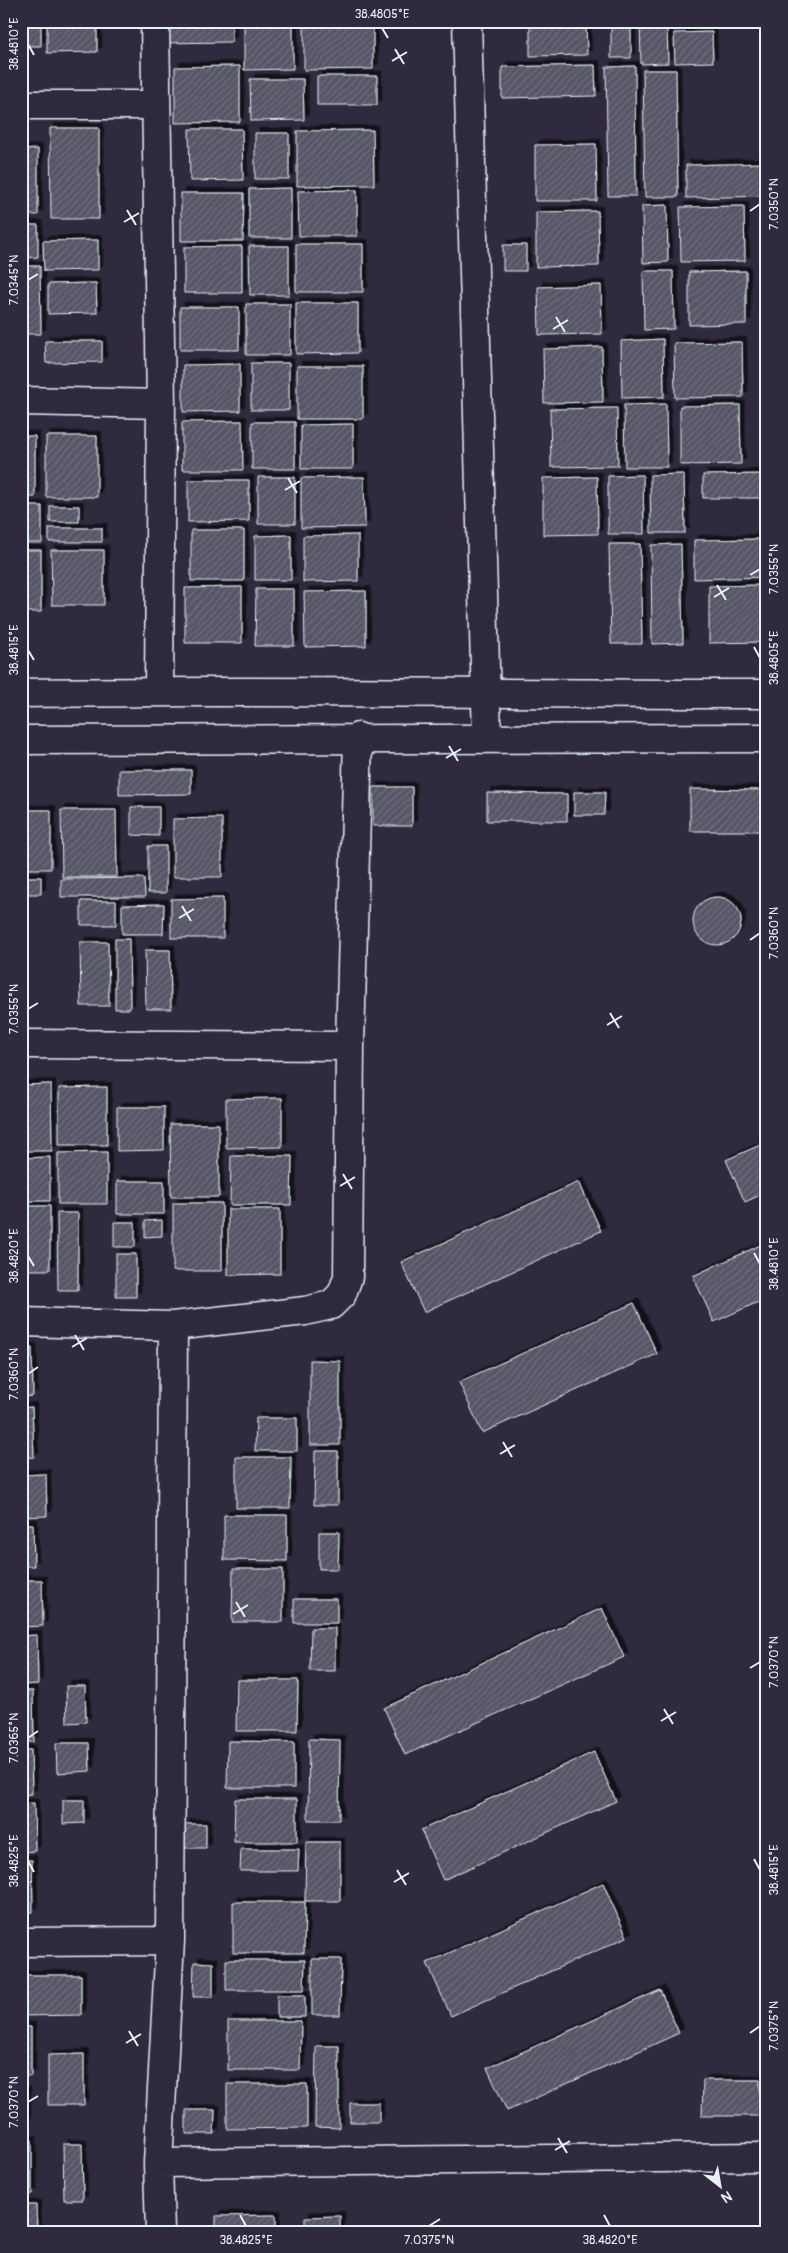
<svg xmlns="http://www.w3.org/2000/svg" width="788" height="2253" viewBox="0 0 788 2253" font-family="Pangolin,sans-serif">
<style>
.building{fill:url(#building-hatch);stroke:#e8f1f8;filter:url(#shadow)}
.lines{fill:none;stroke-linecap:round;stroke-linejoin:round}
.street-casing{stroke:#e8f1f8;stroke-width:31}
.secondary-casing{stroke:#e8f1f8;stroke-width:31}
.street{stroke:#2f2a3d;stroke-width:28}
.secondary{stroke:#2f2a3d;stroke-width:28}
.ticks{fill:none;stroke:#e8f1f8;stroke-width:2}
.neatline{fill:none;stroke:#e8f1f8;stroke-width:2}
.ticks-label{font-size:12px;text-anchor:middle;fill:#e8f1f8}
</style>
<defs>
<pattern id="building-hatch" width="6" height="6" patternUnits="userSpaceOnUse" patternTransform="scale(1.25)"><rect width="6" height="6" fill="#575565"/><path d="M-1 1l2-2M0 6l6-6M5 7l2-2" fill="none" stroke="#6f6e7c"/></pattern>
<filter id="shadow"><feDropShadow dx="4.5" dy="-4.5" stdDeviation="0" flood-color="#0009"/></filter>
</defs>
<rect width="100%" height="100%" fill="#2f2a3d"/>
<filter id="ink" filterUnits="userSpaceOnUse"><feTurbulence type="fractalNoise" baseFrequency=".02" numOctaves="2"/><feDisplacementMap in="SourceGraphic" scale="10" xChannelSelector="R" yChannelSelector="G"/><feConvolveMatrix kernelMatrix="1 2 1 2 8 2 1 2 1" color-interpolation-filters="sRGB"/></filter>
<g filter="url(#ink)">
<!-- building -->
<path class="building" d="M21,21H41V46H21Z
M47,21H97V52L47,53Z
M158,21H232V42L158,43Z
M244,21H293V69L244,70Z
M304,21H373V69L304,70Z
M530,21H586L587,55L530,56Z
M611,21H631V58H611Z
M640,21H667L668,63L641,64Z
M712,32L713,62L675,63L674,33Z
M595,65L596,96L502,98V67Z
M240,66V122L175,123V67Z
M635,66L636,196H608L606,67Z
M643,70H676L678,197H645Z
M317,76H377V105H317Z
M250,79H303L304,120L251,121Z
M50,128H99V219H51Z
M189,129H242L243,180L190,181Z
M373,130L374,185L297,186V131Z
M255,133H289V179H255Z
M596,144L597,201H535V145Z
M38,149V215H21V150Z
M767,163V196L686,198V165Z
M291,188V238H249V189Z
M357,190V236H299L298,191Z
M181,193H244L243,241H181Z
M667,205L668,262L643,263L642,206Z
M744,206L745,261L681,262L680,207Z
M598,211L599,266L536,267V212Z
M21,225H38V257L21,258Z
M98,240V270L44,271L43,241Z
M296,244H363V292H296Z
M503,245H526V271H503Z
M242,246V293H184V247Z
M249,246H289V295H250Z
M21,266H40L41,334H21Z
M643,271H673L674,329L644,330Z
M746,271V324L689,325V272Z
M96,283L97,313L48,314V284Z
M601,285L602,334L539,335L538,287Z
M296,303H358V353L296,354Z
M246,304H290V355H246Z
M180,307H239V350H180Z
M663,339L664,397L622,398L621,341Z
M45,341H102V362L46,363Z
M742,342L743,397L675,398L674,343Z
M602,347L603,402L544,403L543,349Z
M251,363H289V410H251Z
M240,364V411L183,412V365Z
M297,366H363V419H297Z
M666,404L667,467H625L624,405Z
M740,405L741,464L680,465V406Z
M617,408L618,466L551,467L550,409Z
M242,421L243,470H182V422Z
M252,422H295V469H252Z
M353,424V469H301V425Z
M21,436H35V497H21Z
M46,436H97V497H46Z
M684,474L685,533H651L650,475Z
M767,474V498H703V475Z
M643,475L644,534H608V476Z
M258,477H295V524H258Z
M364,477L365,527L301,528V478Z
M597,477L598,534L543,535V478Z
M188,480H249V521L188,522Z
M21,506H42V543H21Z
M50,506H79V522H50Z
M49,528H102V542H49Z
M191,530H244V581H191Z
M291,535V580H255V536Z
M358,535V581L303,582V536Z
M767,539V577L694,579V540Z
M609,544H640L642,644H611Z
M681,544L683,643L652,644L651,545Z
M21,550H41V612H21Z
M51,550H104V605H52Z
M767,585V642L709,643V586Z
M242,587V643H185V588Z
M256,589H294V646H255Z
M366,591V646L305,647L304,592Z
M119,770H191V794L119,795Z
M373,787H412V826H373Z
M690,789L767,790V831H690Z
M574,792H605L604,815H574Z
M487,793L567,794V821H487Z
M131,807H159V836L131,835Z
M21,810H51V869H21Z
M61,810H116L117,877H62Z
M222,818V877H173V819Z
M148,846H166V893H148Z
M21,877H41V894H21Z
M144,878L145,897H61V879Z
M693 921a24 24 0 1 1 48 0a24 24 0 1 1-48 0Z
M223,898V938H171V899Z
M81,901H116V925H81Z
M164,904L163,934H122V905Z
M115,939H129L130,1009H115Z
M80,942H108L109,1006H81Z
M145,950H170L171,1009H146Z
M51,1084L52,1151H21V1085Z
M107,1087V1145H59V1088Z
M282,1098V1147L226,1148V1099Z
M117,1107H164V1150L117,1151Z
M170,1124H219V1197H171Z
M767,1142V1192L745,1202L726,1160Z
M107,1152V1204H58V1153Z
M231,1156H292L291,1205H230Z
M50,1157V1201H21V1158Z
M117,1181H164V1214H117Z
M579,1182L601,1231L424,1312L401,1262Z
M173,1203H222V1271H173Z
M21,1206H50V1270H21Z
M228,1209H280V1274L228,1275Z
M57,1213H78V1290H58Z
M162,1220V1236L145,1237V1221Z
M114,1222H135V1247H114Z
M767,1242V1298L714,1322L693,1276Z
M116,1254H136V1297H116Z
M634,1303L657,1354L482,1433L459,1382Z
M21,1348H32L33,1396L21,1397Z
M310,1360L340,1361V1445H310Z
M32,1407L34,1457L21,1458V1408Z
M256,1418H297V1451H255Z
M315,1451H338V1505H314Z
M236,1457H291L290,1508H236Z
M46,1474L47,1516L21,1517V1475Z
M224,1515H287V1561L224,1560Z
M21,1524H33L34,1566H21Z
M319,1532H339L338,1569H319Z
M233,1569H283V1622H232Z
M21,1580H42L43,1626L21,1627Z
M294,1599H337V1623H294Z
M602,1608L624,1657L405,1755L384,1708Z
M311,1628H335V1671H310Z
M37,1635L38,1684L21,1685V1636Z
M237,1680H298L297,1731H236Z
M66,1686H85L86,1722L67,1723Z
M21,1691H33L34,1742H21Z
M309,1739L340,1740L339,1820H308Z
M228,1741L294,1742V1788H227Z
M56,1743H89L90,1771L57,1773Z
M21,1750H31L32,1794L21,1795Z
M594,1752L616,1801L443,1880L421,1830Z
M235,1799H297V1842H234Z
M63,1800H84V1823L63,1824Z
M34,1803L35,1851L21,1852V1804Z
M185,1824H206V1848H185Z
M306,1842H340V1901H305Z
M241,1849H299L298,1871H240Z
M21,1860H32L33,1912H21Z
M603,1883L627,1937L451,2016L427,1963Z
M233,1902H305L304,1953H233Z
M312,1959H341L340,2015H312Z
M226,1960H305L304,1990H226Z
M194,1962L213,1963V1997H193Z
M21,1975H81V2015L21,2016Z
M660,1990L679,2033L507,2111L487,2068Z
M277,1995H305V2017H277Z
M228,2021H301L300,2070H228Z
M21,2027H31V2076H21Z
M316,2046H339V2128L315,2127Z
M84,2054V2105H48V2055Z
M703,2080H760V2116H702Z
M227,2084H307V2128L227,2129Z
M21,2091H26V2130H21Z
M350,2103H379V2122H350Z
M186,2110H215L214,2134H186Z
M21,2140H32V2194L21,2195Z
M63,2144H82L83,2200H64Z
M21,2205H36L37,2232H21Z
M276,2215V2232H216V2216Z
M340,2216V2232H305V2217Z"/>
<g class="lines">
<defs>
<path id="street" d="M155,21L161,404L159,691
M467,21L487,738
M21,105H156
M21,401L161,404
M21,1044L350,1046
M21,1322L173,1326L305,1311L331,1305L342,1294L348,1277L350,1046L358,737
M21,1942L170,1941
M158,2163L767,2157
M160,2232L158,2163L170,1941L173,1326"/>
<path id="secondary" d="M21,693C270,690 518,694 767,694
M21,740L767,738"/>
</defs>
<!-- street casing -->
<use href="#street" class="street-casing"/>
<!-- secondary casing -->
<use href="#secondary" class="secondary-casing"/>
<!-- street -->
<use href="#street" class="street"/>
<!-- secondary -->
<use href="#secondary" class="secondary"/>
</g>
</g>
<!-- ticks -->
<path class="ticks" d="M382,28L388,38M28,44L34,55M395,49L404,64M392,61L407,52M127,210L136,225M750,211L760,204M124,222L139,213M28,280L38,274M556,317L565,332M553,329L568,320M288,478L297,493M285,490L300,481M750,575L760,569M717,585L726,600M714,597L729,588M754,647L760,658M28,650L34,660M449,746L458,761M446,758L461,749M182,906L191,921M179,918L194,909M750,940L760,933M28,1009L38,1003M610,1013L619,1028M607,1025L622,1016M343,1174L352,1189M340,1186L355,1177M754,1253L760,1264M28,1256L34,1266M75,1335L84,1350M72,1347L87,1338M28,1374L38,1367M503,1442L512,1457M500,1454L515,1445M236,1602L245,1617M233,1614L248,1605M750,1668L760,1662M664,1709L673,1724M661,1721L676,1712M28,1738L38,1731M754,1859L760,1870M28,1861L34,1872M397,1870L406,1885M394,1882L409,1873M129,2031L138,2046M750,2033L760,2026M126,2043L141,2034M28,2102L38,2096M558,2138L567,2153M555,2150L570,2141M240,2215L246,2226M604,2215L610,2226M429,2226L440,2219"/>
<!-- margin -->
<rect width="788" height="2253" fill="none" stroke="#2f2a3d" stroke-width="55"/>
<!-- north arrow -->
<g transform="translate(720 2186) rotate(149)" stroke="#2f2a3d" stroke-width="4" paint-order="stroke">
<path d="M0-4L9 19L0 12L-9 19Z" fill="#e8f1f8"/>
<text y="-8" font-size="14" font-weight="bold" text-anchor="middle" fill="#e8f1f8">N</text>
</g>
<rect x="28" y="28" width="732" height="2198" class="neatline"/>
<g class="ticks-label">
<text x="382" y="18">38.4805°E</text>
<text transform="translate(14 44) rotate(-90)" y="4">38.4810°E</text>
<text transform="translate(774 204) rotate(-90)" y="4">7.0350°N</text>
<text transform="translate(14 280) rotate(-90)" y="4">7.0345°N</text>
<text transform="translate(774 569) rotate(-90)" y="4">7.0355°N</text>
<text transform="translate(14 650) rotate(-90)" y="4">38.4815°E</text>
<text transform="translate(774 658) rotate(-90)" y="4">38.4805°E</text>
<text transform="translate(774 933) rotate(-90)" y="4">7.0360°N</text>
<text transform="translate(14 1009) rotate(-90)" y="4">7.0355°N</text>
<text transform="translate(14 1256) rotate(-90)" y="4">38.4820°E</text>
<text transform="translate(774 1264) rotate(-90)" y="4">38.4810°E</text>
<text transform="translate(14 1374) rotate(-90)" y="4">7.0360°N</text>
<text transform="translate(774 1662) rotate(-90)" y="4">7.0370°N</text>
<text transform="translate(14 1738) rotate(-90)" y="4">7.0365°N</text>
<text transform="translate(14 1861) rotate(-90)" y="4">38.4825°E</text>
<text transform="translate(774 1870) rotate(-90)" y="4">38.4815°E</text>
<text transform="translate(774 2026) rotate(-90)" y="4">7.0375°N</text>
<text transform="translate(14 2102) rotate(-90)" y="4">7.0370°N</text>
<text x="246" y="2244">38.4825°E</text>
<text x="429" y="2244">7.0375°N</text>
<text x="610" y="2244">38.4820°E</text>
</g>
</svg>
